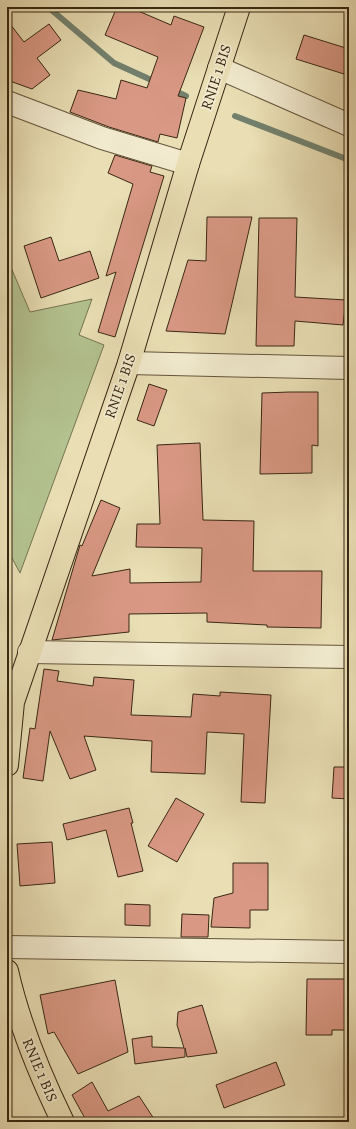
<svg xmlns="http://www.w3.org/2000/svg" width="356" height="1129" viewBox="0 0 356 1129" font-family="Alegreya,serif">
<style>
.green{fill:#b3c290;stroke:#767452}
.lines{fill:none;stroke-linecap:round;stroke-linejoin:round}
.stream{stroke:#72806d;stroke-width:6}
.building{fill:#d99884;stroke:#392713}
.minor-casing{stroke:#65553b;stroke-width:24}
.major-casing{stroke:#392713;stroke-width:24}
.minor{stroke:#f1eace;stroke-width:22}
.major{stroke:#e9deb4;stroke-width:22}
.labels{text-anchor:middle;stroke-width:3.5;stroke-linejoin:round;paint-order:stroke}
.street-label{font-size:15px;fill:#392713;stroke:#f1eace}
</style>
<rect width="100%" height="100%" fill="#e9deb4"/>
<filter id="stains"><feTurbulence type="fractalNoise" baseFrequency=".005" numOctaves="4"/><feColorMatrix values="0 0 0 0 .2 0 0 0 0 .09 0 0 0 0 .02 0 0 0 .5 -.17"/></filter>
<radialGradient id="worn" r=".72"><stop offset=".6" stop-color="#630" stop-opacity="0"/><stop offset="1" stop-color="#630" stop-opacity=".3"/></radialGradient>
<!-- green -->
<path class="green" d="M7,258L30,312L92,299L79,335L104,345L20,573L7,549Z"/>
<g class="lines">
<!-- stream -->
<path class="stream" d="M48,7L114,63L158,83
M173,90L186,96
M235,116L349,160"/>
</g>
<!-- building -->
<path class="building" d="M117,7H129L171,25L174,16L204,27L178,96L186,98L177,138L160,134L158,142L109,127L70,112L78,90L116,99L121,80L147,88L158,57L105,35Z
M7,20L24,42L49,24L61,40L37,58L50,75L32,89L7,80Z
M304,35L349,49V59L344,74L296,59Z
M115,155L152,166L150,172L164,176L115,337L98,332L116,272L106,276L133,184L108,173Z
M207,217H252L225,334L166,331L188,260L206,261Z
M259,218H297L295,297L346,300L343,325L295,321L294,346H256Z
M51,237L59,261L90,251L99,278L41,298L24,246Z
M149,384L167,390L154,426L137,420Z
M290,392H318V446L312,445V473L260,474L262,393Z
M200,443L203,520L254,521L253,571H322L321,628L267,627V625L207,622V613L129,614V632L52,640L80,545L82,546L101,500L120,508L92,576L130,569V583L201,582L202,548L136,547L137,524H160L157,445Z
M44,669L59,671L57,681L93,686L94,677L134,680L131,715L191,717L193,694L220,696V692L271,695L265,803L241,802L244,734L207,732L205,774L151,772L152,741L84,736L96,770L70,779L50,731L43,781L23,778L30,728L35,729Z
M334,767H349V799L332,798Z
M176,798L204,814L177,862L148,846Z
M129,808L133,823H131L143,871L118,877L106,830L67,840L63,824Z
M52,842L55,883L20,886L17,844Z
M233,863H268V910H250V928L211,927L214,898L233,893Z
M125,904L150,905V926L125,925Z
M182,914L209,915L208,937H181Z
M307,979H349V1030H332V1035H306Z
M115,980L128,1052L78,1074L54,1032L48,1034L40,995Z
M202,1005L217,1053L187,1057L185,1048V1057L135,1064L132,1039L152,1036V1047L184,1048L177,1025L178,1012Z
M276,1062L285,1085L224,1108L216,1085Z
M92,1082L108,1111L139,1096L156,1122H87L72,1095Z"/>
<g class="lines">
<defs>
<path id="minor" d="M219,68L349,125
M7,102L102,138L188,164
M129,363L349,368
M29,652L349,657
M7,947L349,952"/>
<path id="major" d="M7,765L13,702L129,363L188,164L239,7
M7,971C19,1024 39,1073 63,1122"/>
</defs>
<!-- minor casing -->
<use href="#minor" class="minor-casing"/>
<!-- major casing -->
<use href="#major" class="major-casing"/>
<!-- minor -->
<use href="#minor" class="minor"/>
<!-- major -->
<use href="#major" class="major"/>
</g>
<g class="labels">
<!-- street labels -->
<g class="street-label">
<text transform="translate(216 77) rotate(-72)" y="5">RNIE 1 BIS</text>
<text transform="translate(120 386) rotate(-71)" y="5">RNIE 1 BIS</text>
<text transform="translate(40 1070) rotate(67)" y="5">RNIE 1 BIS</text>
</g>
</g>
<!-- margin -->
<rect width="356" height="1129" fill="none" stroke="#e9deb4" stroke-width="24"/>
<rect x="8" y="8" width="340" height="1113" fill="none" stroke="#392713" stroke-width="2"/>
<rect x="12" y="12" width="332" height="1105" fill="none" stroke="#392713"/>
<rect width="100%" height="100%" filter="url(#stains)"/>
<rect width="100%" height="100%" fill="url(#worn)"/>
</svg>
